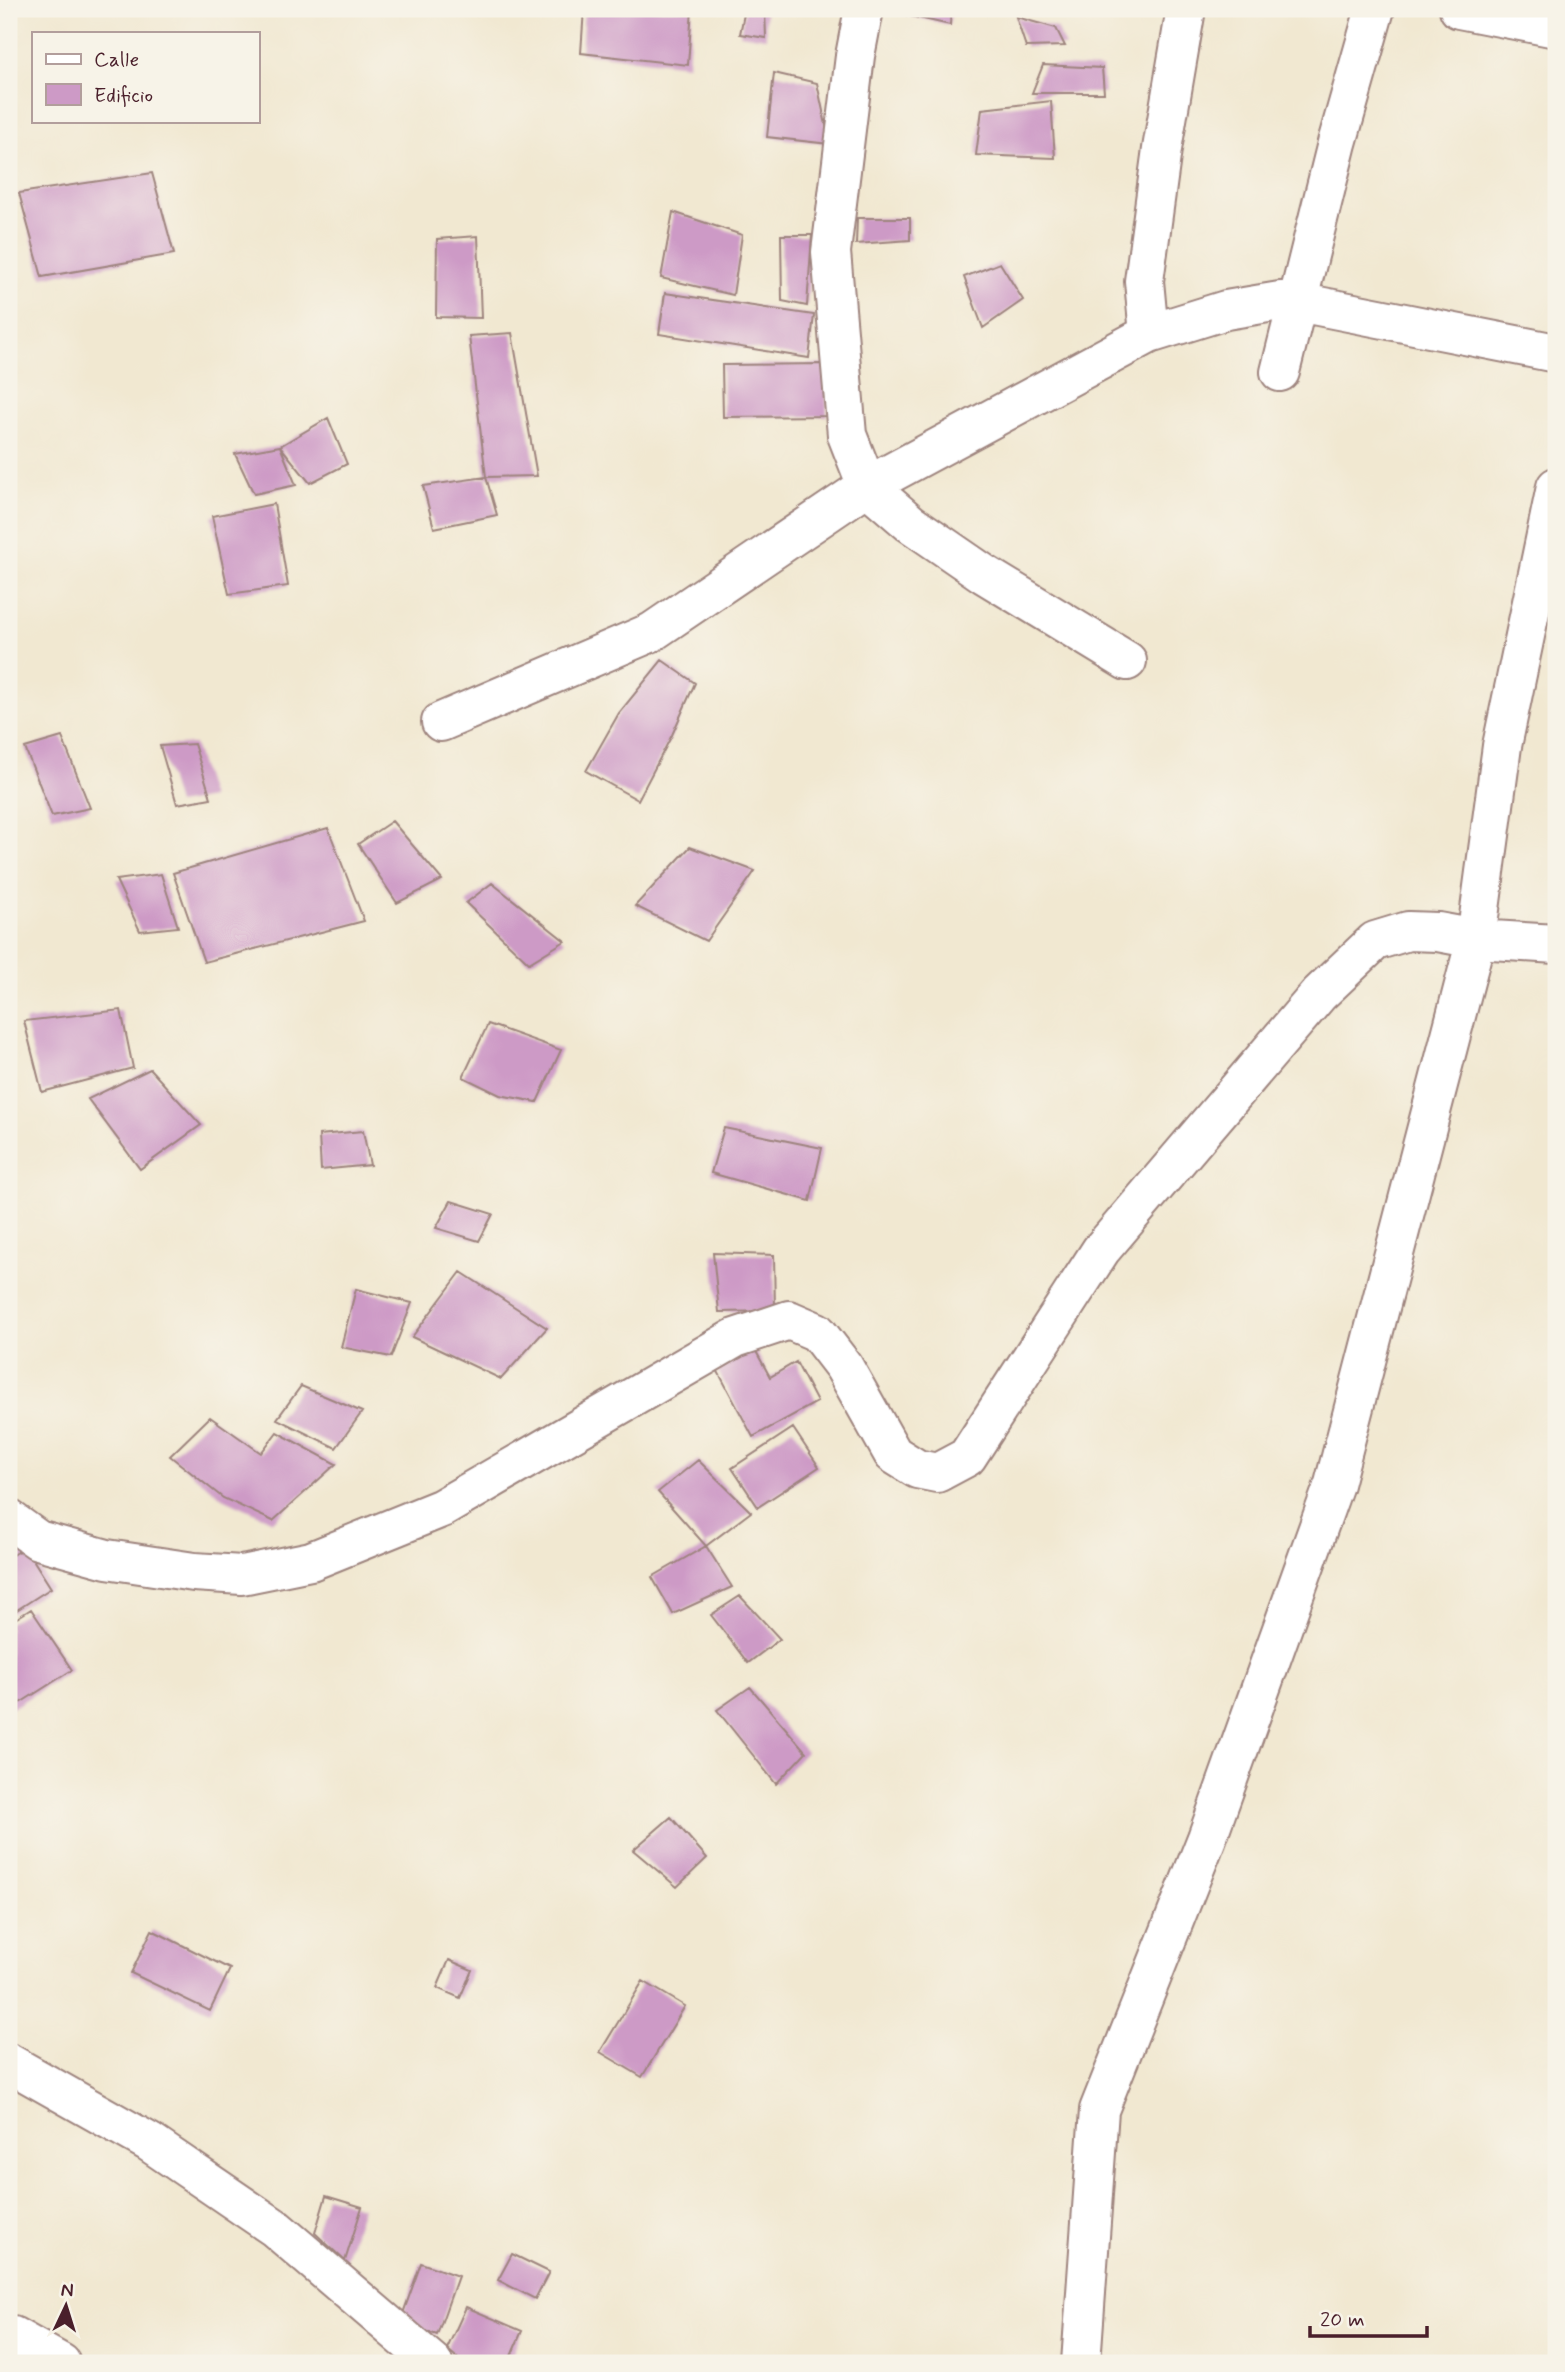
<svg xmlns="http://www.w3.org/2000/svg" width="1565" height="2372" viewBox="0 0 1565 2372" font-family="Mynerve,sans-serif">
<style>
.building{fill:#cd9ac6}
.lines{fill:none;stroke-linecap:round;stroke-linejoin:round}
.minor-casing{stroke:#9e847e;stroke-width:42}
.minor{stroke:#fff;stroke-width:38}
</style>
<rect width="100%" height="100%" fill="#f7f3e8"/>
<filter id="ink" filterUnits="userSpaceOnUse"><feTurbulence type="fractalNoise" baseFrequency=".0143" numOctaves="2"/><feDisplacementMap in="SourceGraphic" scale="14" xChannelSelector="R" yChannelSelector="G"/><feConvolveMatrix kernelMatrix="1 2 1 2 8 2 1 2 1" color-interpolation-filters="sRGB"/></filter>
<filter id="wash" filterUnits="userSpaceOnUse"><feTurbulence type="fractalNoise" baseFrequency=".00686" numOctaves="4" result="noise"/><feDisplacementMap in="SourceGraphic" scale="28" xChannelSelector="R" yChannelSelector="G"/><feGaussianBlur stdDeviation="1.57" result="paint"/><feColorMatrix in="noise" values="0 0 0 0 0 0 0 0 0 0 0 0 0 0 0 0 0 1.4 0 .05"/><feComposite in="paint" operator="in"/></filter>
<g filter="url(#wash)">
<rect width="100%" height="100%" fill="#f1e8d1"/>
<g id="blocks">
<!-- building -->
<path class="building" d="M584,9H692L688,65L581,53Z
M745,9H765L766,38L740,34Z
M884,9H951L950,25L883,10Z
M1016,17L1056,28L1065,46L1026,47Z
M1043,65L1102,68L1104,93H1032Z
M774,73L817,83L830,144L767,137Z
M1051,101L1055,158L976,155L982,109Z
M152,173L174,254L42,277L19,193Z
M673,212L742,235L733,295L661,278Z
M857,218H910V240L856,244Z
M781,235H812L807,306L782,301Z
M478,236L481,318L436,317L437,239Z
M1000,263L1023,300L983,328L964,277Z
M665,293L814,315L809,358L659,334Z
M512,333L537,476L486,477L497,515L434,528L423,486L486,477L469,336Z
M826,364L827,416L723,417L722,365Z
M328,418L347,464L310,483L280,446L296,485L254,494L235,454L280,446Z
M274,504L288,586L229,594L212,516Z
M662,660L695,683L672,735L638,800L586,771L619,713Z
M62,737L90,808L52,816L25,748Z
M194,744L211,798L177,804L160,746Z
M392,821L442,880L397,903L358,844Z
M328,828L364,921L204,962L173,873Z
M690,847L755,871L706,941L635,906Z
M161,874L178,927L140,931L116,880Z
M492,883L565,941L529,963L466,903Z
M121,1010L133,1068L42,1092L24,1021Z
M488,1024L561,1050L537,1102L500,1095L463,1077Z
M150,1069L201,1125L140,1169L88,1099Z
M724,1128L822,1148L810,1201L711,1173Z
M363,1131L370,1165L321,1170L319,1135Z
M451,1201L493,1214L479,1241L436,1228Z
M713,1253L774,1255L775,1311L719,1312Z
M461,1272L547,1328L501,1379L412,1337Z
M356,1289L412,1303L391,1357L341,1347Z
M752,1344L770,1377L796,1362L817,1402L753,1437L714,1364Z
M301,1386L362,1412L336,1448L277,1419Z
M210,1417L261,1453L277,1432L336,1464L273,1521L223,1498L170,1456Z
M793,1428L819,1467L758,1507L732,1468Z
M698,1460L751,1512L706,1546L732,1587L673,1614L652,1577L706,1546L658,1492Z
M25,1547L51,1588L9,1615V1557Z
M740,1596L780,1639L748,1663L711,1615Z
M31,1609L72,1670L9,1710V1623Z
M750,1687L806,1752L776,1784L717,1710Z
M671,1817L707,1858L677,1887L633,1850Z
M152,1930L230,1969L210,2011L131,1973Z
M449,1960L472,1970L460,1998L437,1988Z
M643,1981L685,2006L642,2077L600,2052Z
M326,2196L362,2207L345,2261L315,2233Z
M512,2254L549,2272L535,2299L498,2280Z
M421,2263L458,2276L437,2335L400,2322Z
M466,2307L522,2331L508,2363H463L447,2349Z"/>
</g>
</g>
<g filter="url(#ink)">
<use href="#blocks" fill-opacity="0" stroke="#9e847e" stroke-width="2"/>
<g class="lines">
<defs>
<path id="minor" d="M864,9L855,56L831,252L847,435L867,486L910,523L984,574L1127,661
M1459,9L1556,28
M1149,334L1144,281L1162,149L1186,9
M1280,372L1337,143L1375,9
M441,722L652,632L867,486L1149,334L1226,310L1280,301L1298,302L1556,353
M9,1519L38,1540L107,1559L194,1572L242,1575L311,1561L442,1508L735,1338L789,1320L817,1332L844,1367L893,1454L917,1469L937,1473L967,1457L1101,1250L1319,994L1375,941L1408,931L1438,932L1476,939L1556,944
M9,2063L149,2142L275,2228L433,2363
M9,2336H13L61,2363
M1081,2363L1099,2110L1207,1838L1334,1484L1476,939L1502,746L1556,487"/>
</defs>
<!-- minor casing -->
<use href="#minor" class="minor-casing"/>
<!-- minor -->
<use href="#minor" class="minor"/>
</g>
</g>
<!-- margin -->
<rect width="1565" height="2372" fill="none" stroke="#f7f3e8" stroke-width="35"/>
<!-- legend -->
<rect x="32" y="32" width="228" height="91" fill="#f7f3e8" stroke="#b29e9c" stroke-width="2"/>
<rect x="46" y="54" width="35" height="10" fill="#ffffff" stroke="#b29e9c" stroke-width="2"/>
<text x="94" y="66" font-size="21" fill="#4a1f2b">Calle</text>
<rect x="46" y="84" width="35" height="21" fill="#cd9ac6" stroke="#b29e9c" stroke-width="2"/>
<text x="94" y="102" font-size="21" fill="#4a1f2b">Edificio</text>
<!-- north arrow -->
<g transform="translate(66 2306) rotate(4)" stroke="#f7f3e8" stroke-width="5" paint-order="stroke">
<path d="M0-5L12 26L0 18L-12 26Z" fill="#4a1f2b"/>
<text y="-10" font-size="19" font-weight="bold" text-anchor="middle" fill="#4a1f2b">N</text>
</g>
<!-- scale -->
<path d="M1310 2326v10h117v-10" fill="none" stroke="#4a1f2b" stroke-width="3.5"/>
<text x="1320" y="2326" font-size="21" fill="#4a1f2b" stroke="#f7f3e8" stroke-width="5" paint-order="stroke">20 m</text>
</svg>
